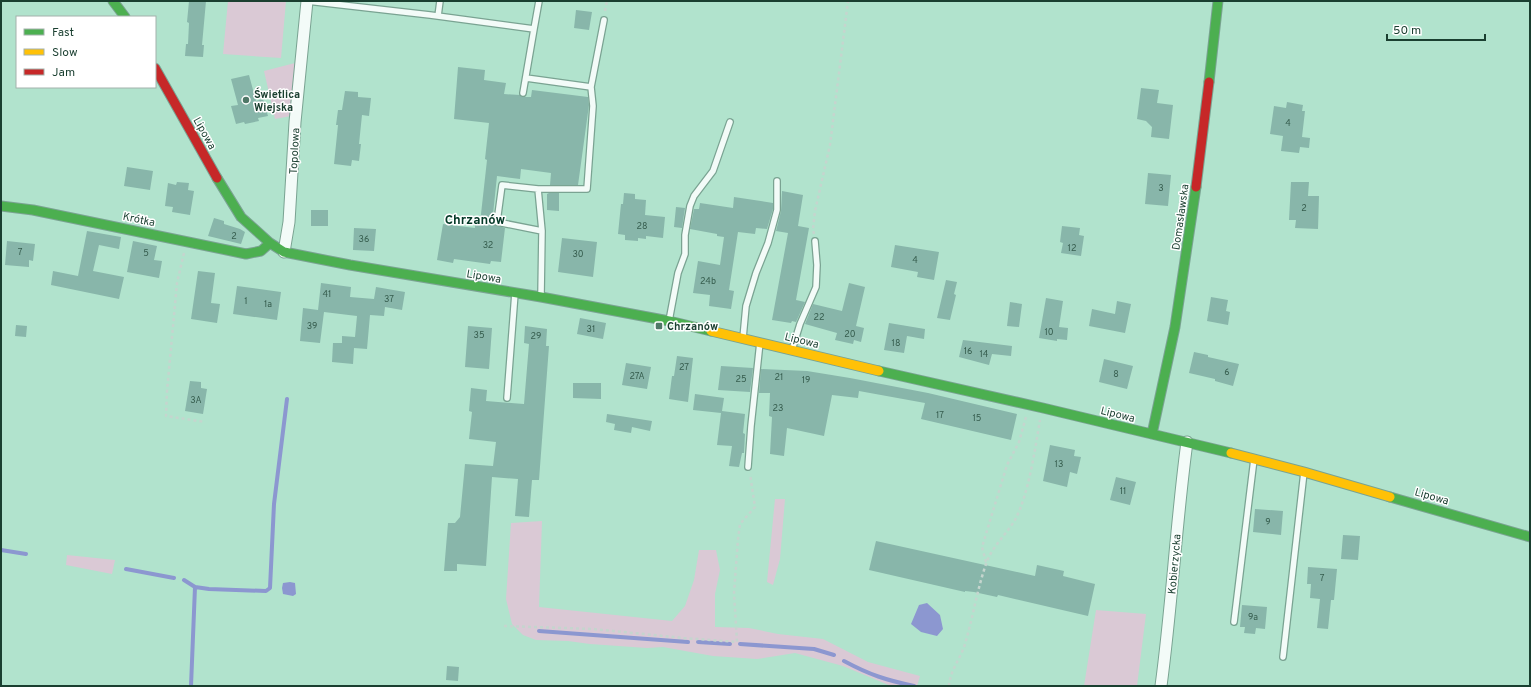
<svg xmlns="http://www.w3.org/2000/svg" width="1531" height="687" viewBox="0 0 1531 687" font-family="Overpass,sans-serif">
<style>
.green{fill:#dac9d5}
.water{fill:#8c97d0}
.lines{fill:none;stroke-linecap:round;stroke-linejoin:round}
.stream{stroke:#8c97d0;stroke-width:4}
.building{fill:#88b6aa}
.lane-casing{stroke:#7aa392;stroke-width:8}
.street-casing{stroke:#7aa392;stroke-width:13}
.fast-casing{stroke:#7aa392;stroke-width:11}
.slow-casing{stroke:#7aa392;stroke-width:11}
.jam-casing{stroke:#7aa392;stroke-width:11}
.path{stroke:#c5d5ce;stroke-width:2.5;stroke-dasharray:3 3;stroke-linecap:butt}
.lane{stroke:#f3fbf8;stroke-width:5.5}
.street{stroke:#f3fbf8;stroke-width:11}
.fast{stroke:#4caf50;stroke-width:9}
.slow{stroke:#ffc107;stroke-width:9}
.jam{stroke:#c62828;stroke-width:9}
.poi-dot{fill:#4f7867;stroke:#fff;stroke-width:1.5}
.labels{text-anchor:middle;stroke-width:3;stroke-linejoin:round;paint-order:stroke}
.number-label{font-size:9px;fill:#365d4e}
.poi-label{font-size:11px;font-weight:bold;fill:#1a3f30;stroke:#fff;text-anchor:start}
.street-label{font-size:11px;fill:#1a3f30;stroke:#fff}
.quarter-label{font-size:13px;font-weight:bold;fill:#033826;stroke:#fff}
</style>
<rect width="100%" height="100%" fill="#b1e3cd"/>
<!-- green -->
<path class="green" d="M228,1H286L281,58L223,54Z
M295,63L291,116L275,119L264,71Z
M775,499H785L780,559L773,585L767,582Z
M542,521L539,607L672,621L685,606L694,580L699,550H716L720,570L715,594V627L749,628L778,634L823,639L868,662L920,676L917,686H891L843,666L795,653L757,659L713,656L663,647L647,648L590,644L568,641L536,640L523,635L512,624L506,599L511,523Z
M67,555L115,560L112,574L66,565Z
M1096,610L1146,614L1137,686H1084Z"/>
<!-- water -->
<path class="water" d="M290,582L295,583L296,594L293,596L283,594L282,588L283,583Z
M927,603L940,615L943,629L937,636L921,632L911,624L919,605Z"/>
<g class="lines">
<!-- stream -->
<path class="stream" d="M1,550L26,554
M126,569L174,578
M184,580L195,587L209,589L266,591L270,588L274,504L287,399
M539,631L688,642
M698,642L730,644
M740,644L814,649L834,655
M844,661C870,675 886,680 914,686
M191,686L195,587"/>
</g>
<!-- building -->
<path class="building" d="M189,1H206L202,45H204L203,57L185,56L186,44H188L189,23L187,22Z
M576,10L592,12L589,30L574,28Z
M458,67L485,70L484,80L506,83L504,94L520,95L523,97H531L532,90L588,97L589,105L578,185H550L551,173L521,169L520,179L497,176L492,224L505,228L501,262L491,261L490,264L454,259L453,263L437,260L443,224L475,228V222L480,223L487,160L485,159L489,123L454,119Z
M249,75L256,101L263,99L268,116L258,118L259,121L245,124L244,122L236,124L231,106L238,105L231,79Z
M1141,88L1159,90L1157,103L1173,105L1169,139L1151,137L1152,127L1146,121L1137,119Z
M345,91L358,92V97L371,98L369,116L362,115L359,144H361L359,161L352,160L351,166L334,164L338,125H336L338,110H342Z
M1287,102L1303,105L1302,111H1305L1302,137L1310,138L1309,148L1300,147L1299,153L1281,151L1283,136L1270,134L1274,106L1286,108Z
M127,167L153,171L150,190L124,186Z
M1148,173L1171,175L1168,206L1145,204Z
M177,182L189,183L188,190L194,191L190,215L172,212L173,207L165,206L168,183L176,185Z
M1291,182H1309L1308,196H1319L1318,229L1295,228L1296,220H1289Z
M782,191L803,195L798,226L809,228L796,300L805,302L796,322L792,321L791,323L772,320L788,233L776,231L781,211Z
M549,193H559V211L547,210V194Z
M624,193L635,194V199L646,200L645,215L665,217L663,238L646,236V239L638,238V241L625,240V235L618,234L621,204H623Z
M734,197L773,203V209L767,229L756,228L755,234L738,232L729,290L734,291L731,309L709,306L710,295L693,293L698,261L720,265L724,237L717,236V234L690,229L694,209H699L700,203L733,208Z
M676,207L685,208L682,228L674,227Z
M311,210H328V226H311Z
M214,218L224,221V224L240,229L245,232L241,244L208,236Z
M1062,226L1080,228L1079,235L1084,236L1081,256L1061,253L1063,243L1060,242Z
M354,228L376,229L374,251L353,250Z
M87,231L121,237L119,249L99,245L93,271L124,277L119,299L51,285L53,271L78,276Z
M562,238L597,242L593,277L558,272Z
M7,241L35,244L33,261L29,260V267L5,265Z
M133,241L157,246L154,260L162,261L159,278L127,272Z
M895,245L939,252L934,280L917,277L918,272L891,267Z
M198,271L215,273L211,303L220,304L217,323L191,319Z
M946,280L957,282L954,294L956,295L950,320L937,318Z
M321,283L351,287L350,297L374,299L376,287L405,292L402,310L385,307L384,316L370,315L367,349L354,348L353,364L332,362L333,343H342V336L355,337L357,316L324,312L320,343L300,341L303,308L318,310Z
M849,283L865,287L856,326L864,328L861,342L854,340L853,344L835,340L837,333L805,324L813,304L842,311Z
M237,286L281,292L277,320L233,314Z
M1211,297L1228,300L1226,311L1230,312L1228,325L1207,321Z
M1046,298L1063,301L1059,327L1068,328L1067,340L1057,339V341L1039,338Z
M1117,301L1131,304L1125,333L1089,326L1092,309L1115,314Z
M1010,302L1022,304L1019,327L1007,326Z
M580,318L606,323L603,339L577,334Z
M889,323L925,329L924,339L907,336L904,353L884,350Z
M16,325L27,326L26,337L15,336Z
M468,326L492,328L489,369L465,367Z
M525,326L547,329L546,346H549L539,480H532L529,517L515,516L518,479L492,477L486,566L457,564V571H444L448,523H455L460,517L465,464L493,466L496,442L469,439L472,412L469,411L471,388L487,390L486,401L524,404L529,344L524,343Z
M963,340L1012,346L1011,356L992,354L989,365L959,357Z
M1194,352L1208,355V357L1239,364L1233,386L1215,381V379L1189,373Z
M677,356L693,358L688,402L669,399L672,376H674Z
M1104,359L1133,366L1127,389L1099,382Z
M626,363L651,367L647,389L622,385Z
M721,366L753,368L750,392L718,390Z
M761,369L807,371L850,378L928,393L1017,414L1011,440L921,419L925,403L859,391L858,398L832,395L824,436L787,428L784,456L770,454L772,417L769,416L770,393H759Z
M190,381L201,382V388L207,389L203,414L185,411Z
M573,383H601V399L573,398Z
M695,394L724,398L722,411L745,414L743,433L745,434L744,453H742L739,467L729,466L732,446L717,445L721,413L693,410Z
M607,414L652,421L650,431L632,427L631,433L614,430L615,424L606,422Z
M1050,445L1075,450L1074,456L1081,457L1077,474L1070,472L1067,487L1043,481Z
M1116,477L1136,482L1130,505L1110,500Z
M1255,509L1283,511L1281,535L1253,532Z
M1343,535L1360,536L1358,560L1341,559Z
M876,541L1035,576L1037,565L1064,571L1063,576L1095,584L1088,616L998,595L997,597L974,592L965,591V592L869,570Z
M1308,567L1337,569L1334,600H1331L1328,629L1317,628L1320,599L1310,598L1311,584H1307Z
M1242,605L1267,607L1265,629L1256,628L1255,634L1244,633L1245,627H1240Z
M447,666L459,667L458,681L446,680Z"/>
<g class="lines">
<defs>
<path id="lane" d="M307,1L430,15L534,29L539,1
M438,16L440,1
M526,78L591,87L604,20
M523,93L534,29
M538,189H587L593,106L591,87
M541,296L542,231L538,189L502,185L497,222L542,231
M669,321L678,273L685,254V235L690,206L694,196L713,171L730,122
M743,338L746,306L756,273L768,243L777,210V181
M792,350L800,324L816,287L817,265L815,241
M507,398L515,293
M748,467L751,426L760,342
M1234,622L1254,459
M1283,657L1304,472"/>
<path id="street" d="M284,252L289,222L295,122L307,1
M1161,686C1172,605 1176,523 1187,442"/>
<path id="fast" d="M113,1L125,17
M1209,82L1218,1
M217,178L241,217L270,243L284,252L350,265L541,297L669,321L711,331
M1,206L33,210L246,254L261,251L270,243
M879,371L1043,408L1231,453
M1152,434L1175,327L1196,187
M1390,497L1530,537"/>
<path id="slow" d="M711,331L879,371
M1231,453L1304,472L1390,497"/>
<path id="jam" d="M155,68L217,178
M1196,187L1209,82"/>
</defs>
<!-- lane casing -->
<use href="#lane" class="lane-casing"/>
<!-- street casing -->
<use href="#street" class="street-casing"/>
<!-- fast casing -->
<use href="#fast" class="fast-casing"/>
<!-- slow casing -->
<use href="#slow" class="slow-casing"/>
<!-- jam casing -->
<use href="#jam" class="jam-casing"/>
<!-- path -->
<path class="path" d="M605,11L607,1
M814,234L813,229L815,211L830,145L848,1
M184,253L177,283L167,391L166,416L205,422
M986,562L982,547L1007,465L1019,442L1026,417
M504,626L593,629L684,638L737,642L734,593L738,539L740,524L755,507L750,474
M949,686C950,670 961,658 965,644C973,617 977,590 986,564C992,546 1008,533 1016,518C1029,492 1035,449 1040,420"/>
<!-- lane -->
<use href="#lane" class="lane"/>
<!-- street -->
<use href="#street" class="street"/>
<!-- fast -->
<use href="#fast" class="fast"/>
<!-- slow -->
<use href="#slow" class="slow"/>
<!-- jam -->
<use href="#jam" class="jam"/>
</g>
<!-- markers -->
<g class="poi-dot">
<circle cx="246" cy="100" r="4"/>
<rect x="655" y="322" width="8" height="8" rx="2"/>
</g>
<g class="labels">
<!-- number labels -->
<g class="number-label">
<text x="1288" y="126">4</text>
<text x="1161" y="191">3</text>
<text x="1304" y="211">2</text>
<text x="642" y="229">28</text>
<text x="234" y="239">2</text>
<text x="364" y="242">36</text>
<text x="488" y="248">32</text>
<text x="1072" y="251">12</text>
<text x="20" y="255">7</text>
<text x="146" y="256">5</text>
<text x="578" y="257">30</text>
<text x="915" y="263">4</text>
<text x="708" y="284">24b</text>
<text x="327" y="297">41</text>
<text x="389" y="302">37</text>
<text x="246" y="304">1</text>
<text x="268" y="307">1a</text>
<text x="819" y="320">22</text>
<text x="312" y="329">39</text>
<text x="591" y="332">31</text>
<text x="1049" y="335">10</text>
<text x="850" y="337">20</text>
<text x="479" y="338">35</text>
<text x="536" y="339">29</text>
<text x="896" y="346">18</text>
<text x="968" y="354">16</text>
<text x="984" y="357">14</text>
<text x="684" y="370">27</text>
<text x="1227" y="375">6</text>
<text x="1116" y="377">8</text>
<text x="637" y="379">27A</text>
<text x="779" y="380">21</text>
<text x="741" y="382">25</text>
<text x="806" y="383">19</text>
<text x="196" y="403">3A</text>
<text x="778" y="411">23</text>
<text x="940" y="418">17</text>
<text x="977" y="421">15</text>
<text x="1059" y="467">13</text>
<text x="1123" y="494">11</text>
<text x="1268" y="525">9</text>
<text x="1322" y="581">7</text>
<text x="1253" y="620">9a</text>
</g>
<!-- poi labels -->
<g class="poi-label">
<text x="254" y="98">Świetlica<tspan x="254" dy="13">Wiejska</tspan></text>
<text x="667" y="330">Chrzanów</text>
</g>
<!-- street labels -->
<g class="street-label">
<text transform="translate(205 133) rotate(61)" y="4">Lipowa</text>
<text transform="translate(294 151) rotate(-87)" y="4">Topolowa</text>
<text transform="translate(1180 217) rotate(-82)" y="4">Domasławska</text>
<text transform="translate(139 219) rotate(12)" y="4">Krótka</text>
<text transform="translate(484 276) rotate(10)" y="4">Lipowa</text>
<text transform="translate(802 340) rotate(14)" y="4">Lipowa</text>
<text transform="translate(1118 414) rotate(14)" y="4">Lipowa</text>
<text transform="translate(1432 496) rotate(16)" y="4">Lipowa</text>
<text transform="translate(1174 564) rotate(-85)" y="4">Kobierzycka</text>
</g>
<!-- quarter labels -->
<g class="quarter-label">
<text x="475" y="224">Chrzanów</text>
</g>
</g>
<!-- border -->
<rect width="1531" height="687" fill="none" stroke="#1a3f30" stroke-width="4"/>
<!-- legend -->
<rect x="16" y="16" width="140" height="72" fill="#ffffff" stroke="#a3b2ac"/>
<rect x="24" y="29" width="20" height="6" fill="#4caf50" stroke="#a3b2ac"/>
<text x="52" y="36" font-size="12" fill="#1a3f30">Fast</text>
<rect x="24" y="49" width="20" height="6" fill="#ffc107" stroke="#a3b2ac"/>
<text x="52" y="56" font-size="12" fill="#1a3f30">Slow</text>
<rect x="24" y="69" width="20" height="6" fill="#c62828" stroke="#a3b2ac"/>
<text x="52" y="76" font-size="12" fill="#1a3f30">Jam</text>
<!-- scale -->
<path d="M1387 34v6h98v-6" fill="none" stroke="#1a3f30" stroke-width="2"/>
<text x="1393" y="34" font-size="12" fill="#1a3f30" stroke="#ffffff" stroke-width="3" paint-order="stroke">50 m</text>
</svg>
